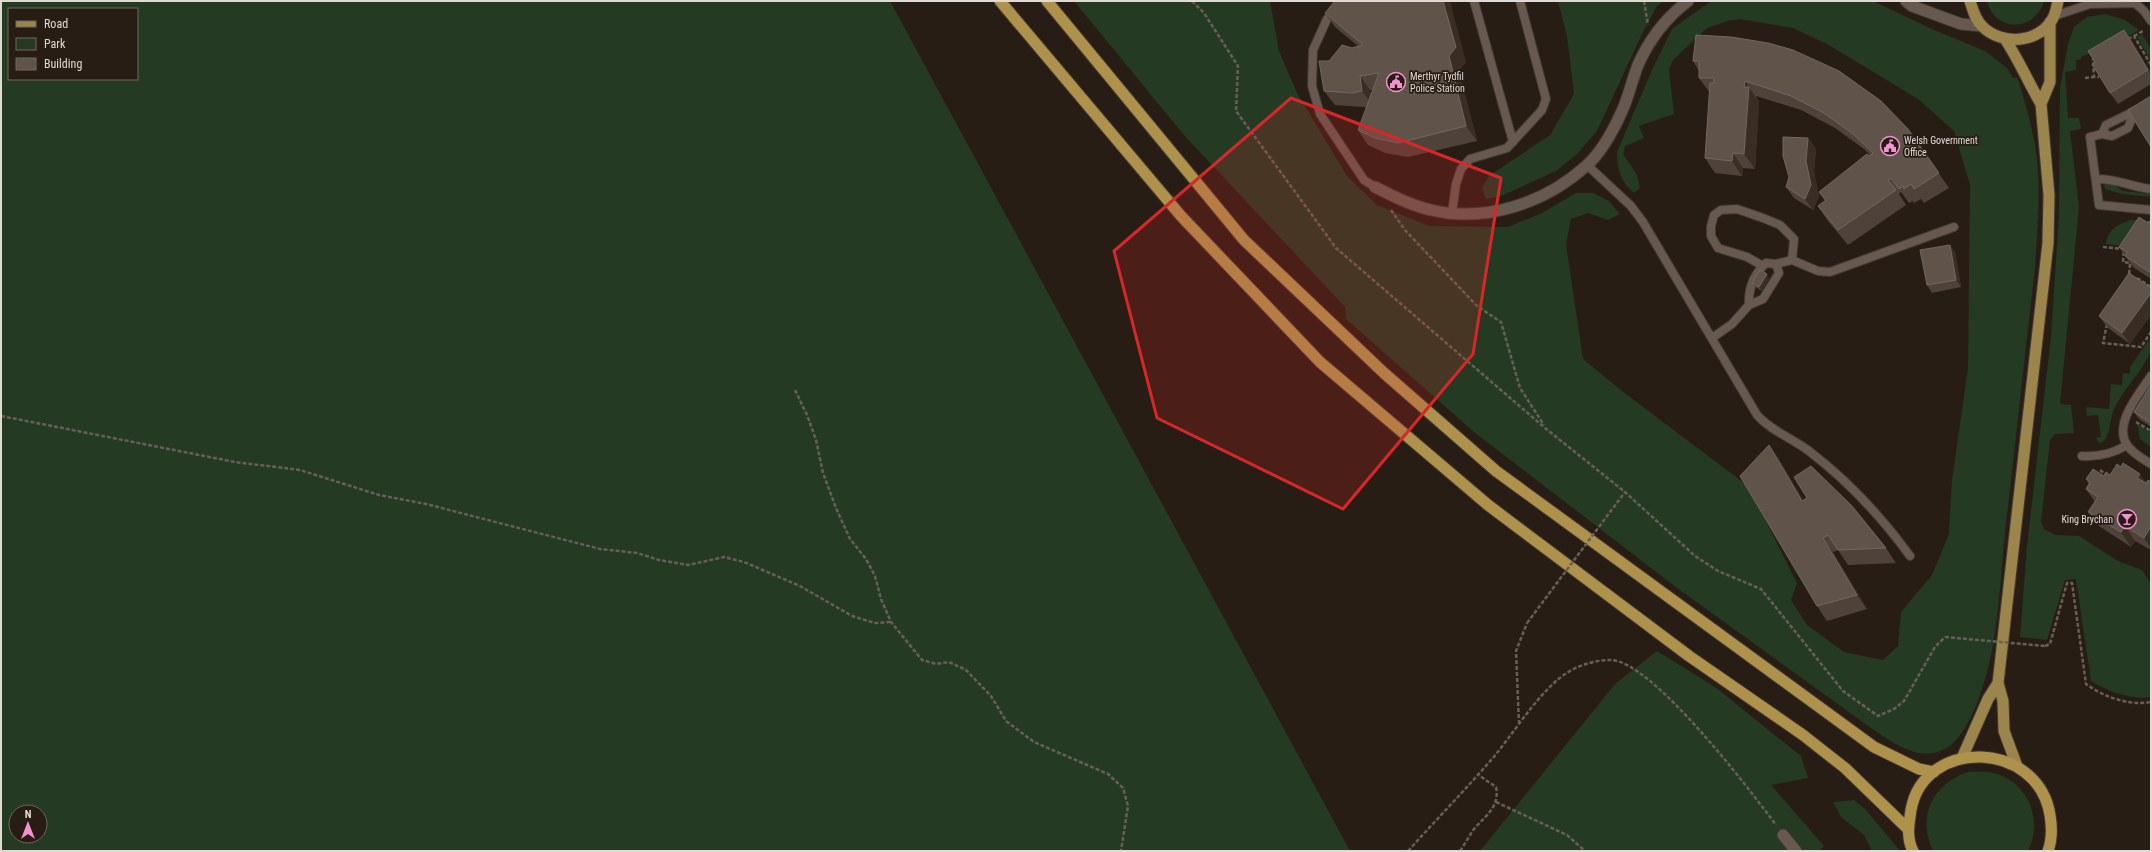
<svg xmlns="http://www.w3.org/2000/svg" width="2152" height="852" viewBox="0 0 2152 852" font-family="'Roboto Condensed',sans-serif">
<style>
.green{fill:#243a23;fill-rule:evenodd}
.lines{fill:none;stroke-linecap:round;stroke-linejoin:round}
.service-casing{stroke:#433934;stroke-width:10}
.minor-casing{stroke:#433934;stroke-width:13}
.primary-casing{stroke:#433934;stroke-width:13}
.trunk-casing{stroke:#433934;stroke-width:13}
.path{stroke:#695f57;stroke-width:2.5;stroke-dasharray:4 2;stroke-linecap:butt}
.service{stroke:#67594f;stroke-width:8}
.minor{stroke:#67594f;stroke-width:11}
.primary{stroke:#9c844d;stroke-width:11}
.trunk{stroke:#ae924c;stroke-width:11}
.path-bridge{stroke:#695f57;stroke-width:2.5;stroke-dasharray:4 2;stroke-linecap:butt}
.wall{fill:#4f423a;fill-rule:evenodd}
.shaded-wall{fill:#392d24}
.building{fill:#5f534a;stroke:#736860}
.marked{fill:#d62828;fill-opacity:0.2;stroke:#d62828;stroke-width:3;stroke-linejoin:round}
.labels{text-anchor:middle;stroke-width:3.5;stroke-linejoin:round;paint-order:stroke}
.poi-label{font-size:10px;fill:#e1d9d3;stroke:#281d14;text-anchor:start}
</style>
<rect width="100%" height="100%" fill="#281d14"/>
<!-- green -->
<path class="green" d="M1,1H890L1350,851H1ZM9,9H137V79H9ZM16,812H40V836H16Z
M1074,1H1270L1279,51L1297,93L1347,176L1377,205L1429,226L1508,227L1542,213L1576,193H1593L1609,201L1620,214L1608,220L1588,213L1571,219L1566,244L1583,359L1622,391L1748,486L1797,583L1791,600L1807,625L1844,652L1883,660L1898,646L1901,612L1932,575L1949,534L1952,480L1968,368L1970,185L1954,131L1918,99L1827,44L1793,28L1739,19L1728,21L1707,28L1673,60L1669,69L1674,114L1639,126L1644,138L1625,146L1623,154L1637,175L1640,188L1634,193C1621,183 1617,168 1617,152L1652,70L1672,29L1711,1H1873L1932,29L1985,51L2007,68L2013,78L2017,77C2026,104 2034,132 2037,160C2041,196 2037,232 2035,268C2025,353 2016,438 2006,524C2001,565 2000,609 1992,650C1987,677 1971,736 1945,749C1919,763 1892,742 1871,728L1677,588L1474,432L1346,319L1345,307L1184,135Z
M1558,1H1664L1657,6L1642,34L1597,131L1577,154L1556,171L1501,196L1486,199L1482,188L1489,176L1550,135L1574,94L1567,36Z
M1987,1H2044C2035,32 1995,33 1987,1Z
M2105,14L2125,20L2139,30L2124,39L2081,57V59L2076,60V70L2065,72L2068,118H2079L2081,129L2070,131L2079,207L2060,404L2071,405L2074,433L2055,434L2050,440L2041,521L2044,529L2056,535L2079,536L2118,561L2142,570L2151,584V697C2130,700 2109,692 2091,681L2076,579L2065,580L2047,640L2020,637L2027,546L2051,337L2059,214L2060,88L2068,44L2074,27L2087,17Z
M2142,34L2151,49V61L2137,37Z
M2106,182H2110L2123,191L2151,194V197L2122,194L2105,189L2104,183Z
M2132,220L2151,221V227L2131,247L2106,244C2107,230 2119,223 2132,220Z
M2151,337C2151,342 2152,349 2150,353C2141,373 2124,388 2114,409C2110,418 2110,443 2099,443L2096,438L2101,437L2098,415L2087,416L2086,407L2109,409L2111,384L2122,385L2123,373L2130,374V367Z
M2137,424L2151,433V447L2140,439Z
M1657,651L1715,687L1801,756L1808,778L1771,785L1824,846L1819,851H1480L1615,684Z
M1968,772C1975,772 1983,771 1990,772C2027,779 2044,819 2028,851H1933C1917,817 1932,784 1968,772Z
M1854,800L1866,810L1900,851H1872L1864,835L1841,817L1833,802Z"/>
<g class="lines">
<defs>
<path id="service" d="M1342,1L1327,19L1313,50L1312,86L1320,114L1364,180L1375,187
M1474,1L1513,142
M2133,1L2144,11L2151,21
M2054,16L2090,4L2136,3
M2134,113L2128,128L2112,136L2102,134L2090,137L2099,205L2151,210
M2102,134L2106,125L2151,103
M1587,165L1631,206L1643,222L1757,415C1771,431 1792,438 1809,451C1848,481 1881,516 1910,556
M2096,179C2115,178 2132,187 2151,189
M1452,213L1456,184L1461,169L1470,159L1507,148L1542,110L1546,99L1520,1
M1766,263L1776,264L1779,273L1763,299L1749,305C1748,288 1753,275 1766,263Z
M1776,264L1792,260L1818,271L1830,272L1954,227
M1763,266L1747,257L1718,248L1711,236V226L1714,215L1721,210L1737,209L1763,218L1780,225L1794,239L1792,260
M1712,338L1732,324L1749,305
M2151,376C2140,393 2113,423 2127,445C2132,453 2143,459 2151,464
M2082,456C2099,457 2112,454 2127,445"/>
<path id="minor" d="M1906,1L1912,6L1961,24L1982,26
M1375,187C1393,196 1412,206 1431,210C1486,223 1545,203 1586,166C1601,153 1614,129 1622,111C1629,96 1632,80 1638,65C1649,40 1667,17 1688,1
M1783,835L1796,851"/>
<path id="primary" d="M1970,1C1973,10 1975,19 1982,26C2002,47 2042,43 2054,16C2056,11 2057,6 2058,1
M2005,39C2019,60 2028,82 2041,104
M1962,758L1988,699L1998,683
M2017,766L2004,731L2003,701L1998,683L2048,243L2049,195L2041,104L2050,82V22"/>
<path id="trunk" d="M1000,1L1181,216L1320,362L1488,505L1689,656L1803,735L1845,768L1908,829
M1047,1L1244,240L1384,373L1496,471L1874,747L1919,769L1934,772
M1913,851C1906,837 1909,824 1911,810C1924,737 2038,740 2050,815C2052,827 2052,840 2048,851"/>
</defs>
<!-- service casing -->
<use href="#service" class="service-casing"/>
<!-- minor casing -->
<use href="#minor" class="minor-casing"/>
<!-- primary casing -->
<use href="#primary" class="primary-casing"/>
<!-- trunk casing -->
<use href="#trunk" class="trunk-casing"/>
<!-- path -->
<path class="path" d="M1192,1L1204,13L1238,66L1236,111L1336,248L1545,428L1625,492L1695,556L1718,571L1761,589L1843,691L1878,716L1894,709L1904,701L1935,647L1945,637
M1644,1L1648,25
M2134,36L2143,31
M2128,39L2134,36L2151,65
M2096,58L2093,60L2094,77H2099
M2085,78L2094,77
M1391,210L1405,230L1477,306L1501,322L1520,388L1544,425
M2103,247L2124,249L2123,262L2130,263L2129,276
M2137,278L2151,287
M2107,324L2103,343L2141,347L2151,332
M795,390L807,415L816,440L823,473L836,508L850,539L866,559L875,576L881,599L891,622L922,660L936,664L949,662L966,670L991,696L1006,721L1034,742L1108,774L1123,788L1128,806L1121,851
M1,416L235,462L300,470L379,495L426,504L600,549L637,553L659,560L688,565L724,557L744,562L800,586L852,616L875,623L891,622
M2136,422L2151,431
M2100,470L2108,476
M2045,646L2050,644L2067,583H2072L2086,684C2104,697 2129,706 2151,702
M1519,724L1516,651L1527,623
M1496,802L1567,835L1585,851
M1408,851C1436,820 1465,790 1492,759C1513,734 1531,704 1555,682C1570,668 1591,660 1611,660C1652,661 1750,790 1776,825
M1460,851C1465,844 1469,836 1474,829C1486,815 1500,807 1496,787L1477,774"/>
<!-- service -->
<use href="#service" class="service"/>
<!-- minor -->
<use href="#minor" class="minor"/>
<!-- primary -->
<use href="#primary" class="primary"/>
<!-- trunk -->
<use href="#trunk" class="trunk"/>
<!-- path-bridge -->
<path class="path-bridge" d="M1527,623L1625,492
M1945,637L2045,646"/>
</g>
<!-- wall -->
<path class="wall" d="M1325,13L1466,62L1459,71L1477,141L1408,157L1385,153L1368,145L1358,130L1367,107H1362L1335,105L1324,91L1329,61L1352,48L1358,46L1335,27ZM1370,90H1373L1371,95Z
M1696,35L1908,129L1949,188L1924,203L1921,199L1914,203L1913,201L1909,203L1901,192L1899,194L1906,205L1848,245L1828,221L1818,206L1825,201L1819,192L1870,155L1864,149L1835,128L1801,110L1756,96L1759,102L1755,169L1743,168L1742,176L1715,173L1705,158L1710,93L1699,78V71L1693,61Z
M2132,41L2151,73V84L2118,104L2110,93Z
M1808,138L1816,149L1814,172L1819,196L1813,210L1794,198L1786,187Z
M2151,222V279L2133,267L2119,247L2148,223Z
M1955,252L1961,287L1932,293L1927,285Z
M1769,278L1762,291L1755,287L1752,283Z
M2151,288V315L2130,344L2107,327L2099,316Z
M2151,385V427L2139,419L2134,412Z
M1769,445L1779,459L1803,500L1886,548L1896,563L1848,565L1838,550L1833,552L1867,609L1827,621L1817,606Z
M2110,475L2146,482H2151V550L2135,541L2131,547L2099,526L2088,512L2095,502L2086,489L2089,484L2086,479Z"/>
<!-- shaded-wall -->
<path class="shaded-wall" d="M1443,1H1450L1466,62L1459,71L1477,141L1466,126L1449,56Z
M2124,30L2132,41L2151,73V75Z
M1360,76L1370,90L1373,106L1362,91Z
M1745,81L1759,102L1755,169L1744,154Z
M1808,138L1816,149L1814,172L1819,196L1813,210L1805,199L1806,161Z
M1733,153L1743,168L1742,176L1732,161Z
M1950,245L1955,252L1961,287L1956,280Z
M1767,274L1769,278L1762,291L1759,287Z
M2151,293V315L2130,344L2122,333Z
M1769,445L1779,459L1812,515L1802,501Z
M2140,474L2150,488L2137,478Z
M2125,526L2135,541L2131,547L2121,532Z
M2151,526V548L2144,538Z
M1823,538L1833,552L1867,609L1857,595Z"/>
<!-- building -->
<path class="building" d="M1335,1H1443L1456,47L1449,56L1466,126L1398,143L1375,138L1358,130L1379,73L1360,76L1362,91L1352,93L1324,91L1319,61H1329L1342,45L1352,48L1363,45L1325,13Z
M2124,30L2148,70L2110,93L2092,64L2095,62L2088,51Z
M1696,35L1731,37L1768,43L1793,50L1839,71L1881,101L1908,129L1939,173L1914,189L1911,184L1904,189L1903,186L1899,189L1891,178L1888,180L1896,190L1838,230L1818,206L1826,200L1819,192L1867,154L1869,156L1873,153L1853,134L1824,113L1791,96L1745,81L1744,87H1749L1744,154L1733,153L1732,161L1705,158L1710,83H1714V78H1699V61H1693Z
M2151,96V147L2128,110Z
M1783,137L1808,138L1806,161L1811,185L1805,199L1786,187L1789,177L1783,156Z
M2139,217L2148,223L2149,221L2151,222V273L2125,256L2127,252L2119,247Z
M1950,245L1956,280L1927,285L1920,250Z
M1760,270L1767,274L1759,287L1752,283Z
M2129,273L2151,288V293L2122,333L2099,316Z
M2151,385V423L2134,412Z
M1769,445L1802,501L1807,498L1794,477L1811,466L1852,506L1886,548L1838,550L1828,535L1823,538L1857,595L1817,606L1740,476Z
M2123,463L2140,474L2137,478L2146,483L2148,480L2151,482V526L2144,538L2125,526L2121,532L2088,512L2098,497L2086,489L2090,482L2086,479L2093,469L2104,476L2106,472L2110,475L2117,464L2121,467Z"/>
<!-- marked area -->
<path class="marked" d="M1291,98L1501,178L1473,354L1343,509L1157,418L1114,251Z"/>
<!-- icons -->
<defs>
<symbol id="civic-ring" viewBox="-11 -11 22 22"><circle r="9.5" fill="#281d14" stroke="#f491d3" stroke-width="1.5"/><path d="M-.6-6.5H3V-4.5H.6V-3L4-1V1h2V6H-6V1h2V-1L-.6-3ZM-1.2 2.5V6h2.4V2.5Z" fill="#f491d3"/></symbol>
<symbol id="bar-ring" viewBox="-11 -11 22 22"><circle r="9.5" fill="#281d14" stroke="#f491d3" stroke-width="1.5"/><path d="M-6-5H6L.8 .8V4.5H3.5V6h-7V4.5H-.8V.8Z" fill="#f491d3"/></symbol>
</defs>
<g fill-rule="evenodd">
<use href="#civic-ring" x="1385" y="71" width="22" height="22"/>
<use href="#civic-ring" x="1879" y="135" width="22" height="22"/>
<use href="#bar-ring" x="2116" y="508" width="22" height="22"/>
</g>
<g class="labels">
<!-- poi labels -->
<g class="poi-label">
<text x="1410" y="80">Merthyr Tydfil<tspan x="1410" dy="12">Police Station</tspan></text>
<text x="1904" y="144">Welsh Government<tspan x="1904" dy="12">Office</tspan></text>
<text x="2113" y="523" text-anchor="end">King Brychan</text>
</g>
</g>
<!-- border -->
<rect width="2152" height="852" fill="none" stroke="#e1d9d3" stroke-width="4"/>
<!-- legend -->
<rect x="8" y="8" width="130" height="72" fill="#281d14" stroke="#726860"/>
<rect x="16" y="21" width="20" height="6" fill="#9c844d" stroke="#726860"/>
<text x="44" y="28" font-size="12" fill="#e1d9d3">Road</text>
<rect x="16" y="38" width="20" height="12" fill="#243a23" stroke="#726860"/>
<text x="44" y="48" font-size="12" fill="#e1d9d3">Park</text>
<rect x="16" y="58" width="20" height="12" fill="#5f534a" stroke="#726860"/>
<text x="44" y="68" font-size="12" fill="#e1d9d3">Building</text>
<!-- north arrow -->
<g transform="translate(28 824)"><circle r="19" fill="#281d14" stroke="#726860"/>
<path d="M0-3L7 15L0 10L-7 15Z" fill="#f491d3"/>
<text y="-6" font-size="11" font-weight="bold" text-anchor="middle" fill="#e1d9d3">N</text>
</g>
</svg>
